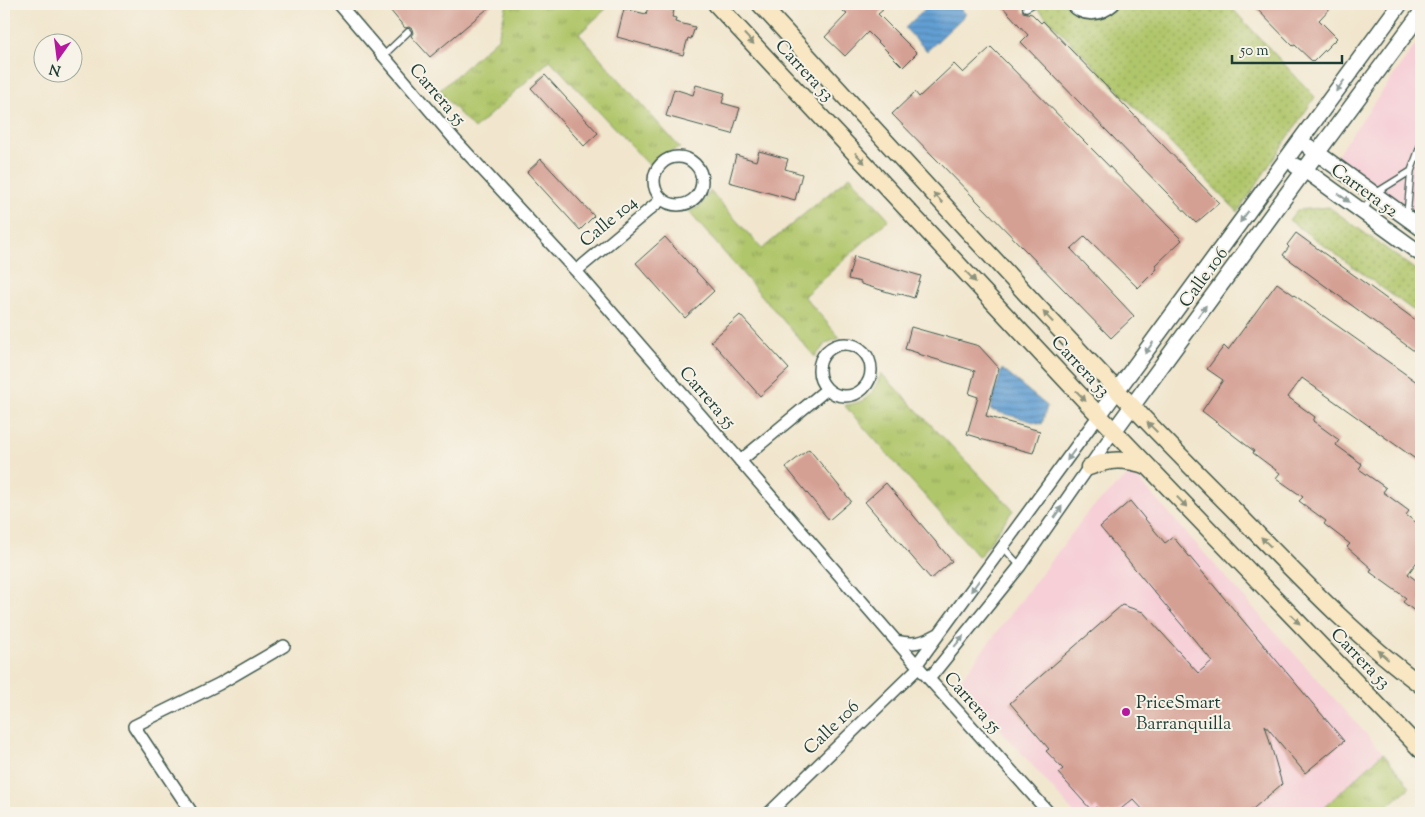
<svg xmlns="http://www.w3.org/2000/svg" width="1425" height="817" viewBox="0 0 1425 817" font-family="'Sorts Mill Goudy',serif">
<style>
.built{fill:#f6cfd7}
.grass{fill:url(#grass-dots);stroke:#688250}
.park{fill:url(#park-tufts);stroke:#688250}
.water{fill:url(#water-rules);stroke:#406e84}
.building{fill:#d5a094}
.lines{fill:none;stroke-linecap:round;stroke-linejoin:round}
.service-casing{stroke:#3e564b;stroke-width:8}
.minor-casing{stroke:#3e564b;stroke-width:14}
.tertiary-casing{stroke:#3e564b;stroke-width:18}
.secondary-casing{stroke:#3e564b;stroke-width:19}
.service{stroke:#fff;stroke-width:5.5}
.minor{stroke:#fff;stroke-width:11}
.tertiary{stroke:#fff;stroke-width:15}
.secondary{stroke:#f9e7c3;stroke-width:16}
.oneway{fill:#8c927c}
.oneway2{fill:#8f9e9a}
.poi-dot{fill:#b5179e;stroke:#f7f3e8;stroke-width:2}
.labels{text-anchor:middle;stroke-width:4;stroke-linejoin:round;paint-order:stroke}
.street-label{font-size:18px;fill:#1f3d34;stroke:#f7f3e8}
.poi-label{font-size:18px;fill:#1f3d34;stroke:#f7f3e8;text-anchor:start}
</style>
<defs>
<pattern id="grass-dots" width="8" height="8" patternUnits="userSpaceOnUse" patternTransform="scale(1.25)"><rect width="8" height="8" fill="#b0c66b"/><path d="M2 2h.1M6 6h.1" fill="none" stroke="#8fa259" stroke-width="1.8" stroke-linecap="round"/></pattern>
<pattern id="park-tufts" width="24" height="20" patternUnits="userSpaceOnUse" patternTransform="scale(1.25)"><rect width="24" height="20" fill="#b0c66b"/><path d="M3 7l-1-3M5 7V3M7 7l1-3M15 17l-1-3M17 17v-4M19 17l1-3" fill="none" stroke="#8fa259"/></pattern>
<pattern id="water-rules" width="6" height="5" patternUnits="userSpaceOnUse" patternTransform="scale(1.25)"><rect width="6" height="5" fill="#629fd3"/><path d="M0 2.5h6" fill="none" stroke="#5083ac"/></pattern>
</defs>
<rect width="100%" height="100%" fill="#f7f3e8"/>
<filter id="ink" filterUnits="userSpaceOnUse"><feTurbulence type="fractalNoise" baseFrequency=".02" numOctaves="2"/><feDisplacementMap in="SourceGraphic" scale="10" xChannelSelector="R" yChannelSelector="G"/><feConvolveMatrix kernelMatrix="1 2 1 2 8 2 1 2 1" color-interpolation-filters="sRGB"/></filter>
<filter id="wash" filterUnits="userSpaceOnUse"><feTurbulence type="fractalNoise" baseFrequency=".0096" numOctaves="4" result="noise"/><feDisplacementMap in="SourceGraphic" scale="20" xChannelSelector="R" yChannelSelector="G"/><feGaussianBlur stdDeviation="1.12" result="paint"/><feColorMatrix in="noise" values="0 0 0 0 0 0 0 0 0 0 0 0 0 0 0 0 0 1.4 0 .05"/><feComposite in="paint" operator="in"/></filter>
<g filter="url(#wash)">
<rect width="100%" height="100%" fill="#f1e6cd"/>
<!-- built -->
<path class="built" d="M1421,37V218L1336,156Z
M1130,473L1141,482L1383,753L1318,813H1074L959,682L1088,512Z"/>
<!-- grass -->
<path class="grass" d="M1033,4H1228L1315,97L1238,212Z
M1329,207L1421,274V316L1289,220L1297,210Z"/>
<!-- park -->
<path class="park" d="M507,4H611L579,34L680,148C668,151 659,157 652,168L550,60L474,129L439,91L498,38Z
M850,176L889,219L804,296L840,338L826,343L815,357L689,212L701,205L710,191L762,249Z
M881,373L1013,510L979,557L844,405C868,403 873,394 881,373Z
M1383,753L1410,787L1380,813H1318Z"/>
<!-- water -->
<path class="water" d="M930,4H956L966,14L927,51L905,28Z
M1002,369L1047,406L1042,424L990,410Z"/>
<g id="blocks">
<!-- building -->
<path class="building" d="M385,4H493L430,57L411,36L413,33L412,29L409,27L405,28Z
M649,4L674,11L672,17L676,18L675,22L695,27L691,39L688,38L683,55L617,37L624,9L646,14Z
M850,4H877L883,10L878,14L917,53L903,67L868,32L845,56L825,37L847,14L843,11Z
M1000,4H1022L1023,12L1032,14L1041,23L1043,21L1219,203L1196,223L1021,42L1028,35Z
M1252,4H1334L1319,20L1337,38L1313,62L1295,45L1293,46Z
M991,47L1182,240L1155,266L1157,269L1138,288L1085,236L1071,249L1134,316L1111,338L892,114L915,92L919,97L954,64L963,73Z
M545,75L598,133L584,146L531,88Z
M696,85L725,93L722,103L740,108L732,134L666,116L674,89L693,95Z
M759,151L788,159L785,169L802,174L795,200L729,182L736,155L756,161Z
M541,159L594,216L580,230L527,172Z
M1296,233L1421,324V356L1283,255L1289,247L1287,245Z
M665,237L714,291L685,318L636,263Z
M854,256L921,276L914,298L898,293V295L861,284V282L848,279Z
M1277,283L1421,385V463L1302,378L1288,397L1315,417L1313,421L1339,440L1336,445L1362,464L1359,469L1386,488L1383,492L1409,511L1406,515L1421,526V556L1408,574L1421,584V616L1403,602L1406,598L1370,572L1372,569L1347,547L1350,544L1324,524L1326,521L1299,501L1303,497L1276,478L1280,473L1253,453L1254,451L1202,411L1223,380L1207,369L1224,346L1228,350Z
M740,315L789,369L760,396L711,341Z
M911,327L979,346L999,368L986,416L1040,431L1033,453L980,439V438L967,434L978,397L969,394L975,371L918,354V353L905,349Z
M809,449L851,501L829,520L786,467Z
M886,483L952,561L931,579L865,502Z
M1130,501L1165,543L1173,537L1344,741L1305,773L1265,725L1282,784L1248,813H1146L1133,799L1116,813H1102L1096,807L1092,811L1058,773L1063,769L1046,751L1049,749L1010,703L1122,605L1143,612L1198,673L1212,661L1100,527Z"/>
</g>
</g>
<g filter="url(#ink)">
<use href="#blocks" fill-opacity="0" stroke="#3e564b" stroke-width="1"/>
<g class="lines">
<defs>
<path id="service" d="M1026,8L1034,4
M383,56L408,32
M1363,211L1374,194L1411,171
M1407,215L1411,171L1421,144
M1003,547L1020,566"/>
<path id="minor" d="M339,4L456,141L576,271L929,679L1049,813
M1071,4C1083,18 1101,16 1114,4
M654 181a24 24 0 1 1 48 0a24 24 0 1 1-48 0Z
M576,271L662,199
M819 370a26 26 0 1 1 52 0a26 26 0 1 1-52 0Z
M740,461L827,389
M896,641C914,645 922,643 938,634
M917,664L1099,415
M929,679L1020,566L1114,431
M192,813L134,726L219,684L284,646
M769,813L919,667"/>
<path id="tertiary" d="M1309,147L1421,228
M1296,166L1305,170L1421,254
M1099,415L1400,4
M1114,431L1317,153L1421,13"/>
<path id="secondary" d="M716,4L1091,407L1421,750
M760,4C911,168 1059,334 1216,492C1282,558 1346,630 1421,685
M1089,467C1109,459 1125,458 1147,466"/>
</defs>
<!-- service casing -->
<use href="#service" class="service-casing"/>
<!-- minor casing -->
<use href="#minor" class="minor-casing"/>
<!-- tertiary casing -->
<use href="#tertiary" class="tertiary-casing"/>
<!-- secondary casing -->
<use href="#secondary" class="secondary-casing"/>
<!-- service -->
<use href="#service" class="service"/>
<!-- minor -->
<use href="#minor" class="minor"/>
<!-- tertiary -->
<use href="#tertiary" class="tertiary"/>
<!-- secondary -->
<use href="#secondary" class="secondary"/>
</g>
<!-- one-way arrows -->
<defs><path id="oneway-solid" d="M-6-.8H1V-3.2L6.5 0L1 3.2V.8H-6Z" transform="scale(1.25)"/></defs>
<g class="oneway">
<use href="#oneway-solid" transform="translate(749 39) rotate(47)"/>
<use href="#oneway-solid" transform="translate(860 158) rotate(47)"/>
<use href="#oneway-solid" transform="translate(938 198) rotate(-133)"/>
<use href="#oneway-solid" transform="translate(971 277) rotate(47)"/>
<use href="#oneway-solid" transform="translate(1048 317) rotate(-133)"/>
<use href="#oneway-solid" transform="translate(1081 396) rotate(47)"/>
<use href="#oneway-solid" transform="translate(1152 427) rotate(-135)"/>
<use href="#oneway-solid" transform="translate(1182 502) rotate(46)"/>
<use href="#oneway-solid" transform="translate(1266 542) rotate(-135)"/>
<use href="#oneway-solid" transform="translate(1295 619) rotate(46)"/>
<use href="#oneway-solid" transform="translate(1383 655) rotate(-138)"/>
</g>
<g class="oneway2">
<use href="#oneway-solid" transform="translate(1340 86) rotate(126)"/>
<use href="#oneway-solid" transform="translate(1344 198) rotate(36)"/>
<use href="#oneway-solid" transform="translate(1244 217) rotate(126)"/>
<use href="#oneway-solid" transform="translate(1202 311) rotate(-54)"/>
<use href="#oneway-solid" transform="translate(1149 348) rotate(126)"/>
<use href="#oneway-solid" transform="translate(1071 455) rotate(126)"/>
<use href="#oneway-solid" transform="translate(1058 512) rotate(-55)"/>
<use href="#oneway-solid" transform="translate(975 586) rotate(126)"/>
<use href="#oneway-solid" transform="translate(959 641) rotate(-51)"/>
</g>
</g>
<!-- markers -->
<circle class="poi-dot" cx="1126" cy="712" r="5"/>
<g class="labels">
<!-- street labels -->
<g class="street-label">
<text transform="translate(805 70) rotate(47)" y="6">Carrera 53</text>
<text transform="translate(438 94) rotate(49)" y="6">Carrera 55</text>
<text transform="translate(1365 190) rotate(36)" y="6">Carrera 52</text>
<text transform="translate(608 221) rotate(-40)" y="6">Calle 104</text>
<text transform="translate(1203 277) rotate(-54)" y="6">Calle 106</text>
<text transform="translate(1081 366) rotate(47)" y="6">Carrera 53</text>
<text transform="translate(708 397) rotate(49)" y="6">Carrera 55</text>
<text transform="translate(1361 658) rotate(46)" y="6">Carrera 53</text>
<text transform="translate(973 702) rotate(48)" y="6">Carrera 55</text>
<text transform="translate(831 727) rotate(-44)" y="6">Calle 106</text>
</g>
<!-- poi labels -->
<g class="poi-label">
<text x="1136" y="708">PriceSmart<tspan x="1136" dy="21">Barranquilla</tspan></text>
</g>
</g>
<!-- margin -->
<rect width="1425" height="817" fill="none" stroke="#f7f3e8" stroke-width="20"/>
<!-- north arrow -->
<g transform="translate(58 58) rotate(194)"><circle r="24" fill="#f7f3e8" stroke="#a1aaa0"/>
<path d="M0-4L9 19L0 12L-9 19Z" fill="#b5179e"/>
<text y="-8" font-size="14" font-weight="bold" text-anchor="middle" fill="#1f3d34">N</text>
</g>
<!-- scale -->
<path d="M1232 55v8h110v-8" fill="none" stroke="#1f3d34" stroke-width="2.5"/>
<text x="1240" y="55" font-size="15" fill="#1f3d34" stroke="#f7f3e8" stroke-width="4" paint-order="stroke">50 m</text>
</svg>
